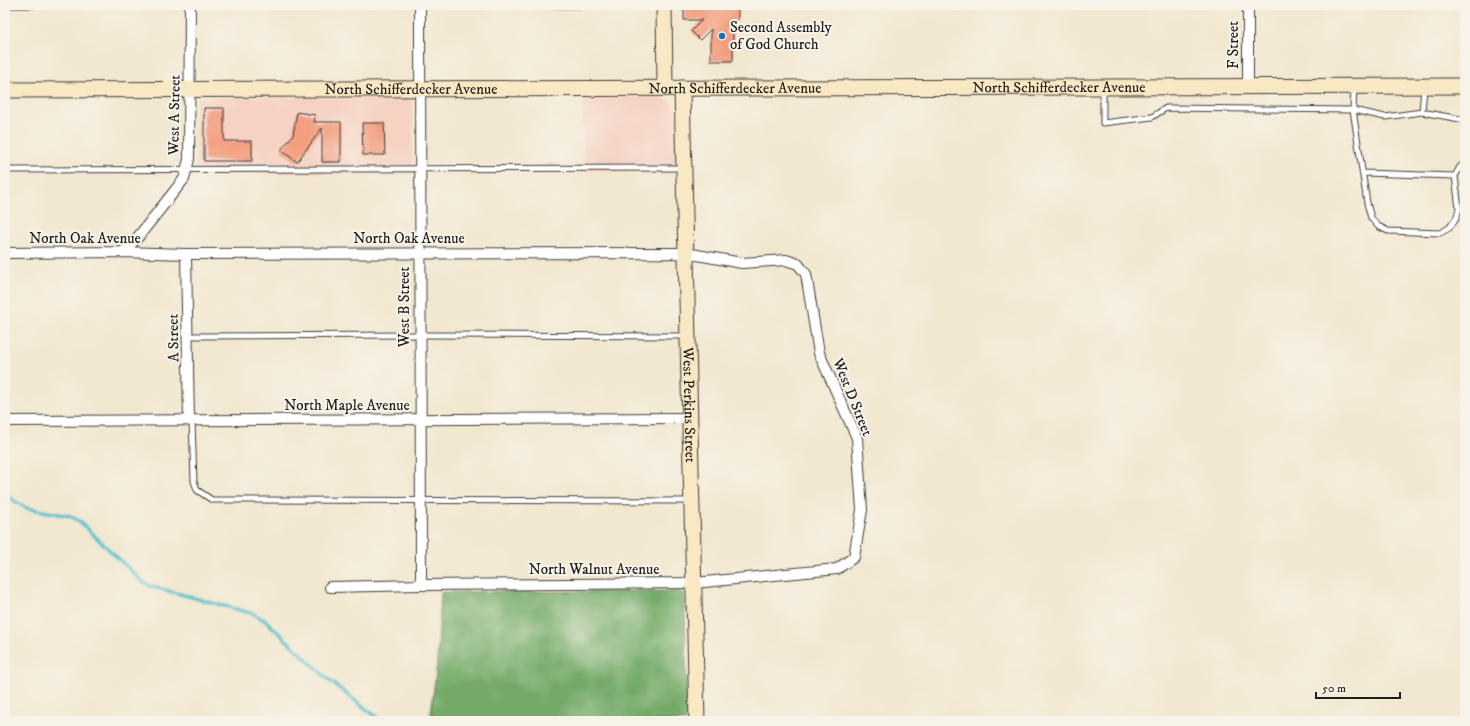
<svg xmlns="http://www.w3.org/2000/svg" width="1470" height="726" viewBox="0 0 1470 726" font-family="'IM FELL DW Pica',serif">
<style>
.built{fill:#f5d2c2}
.forest{fill:#73aa68;stroke:#486342}
.lines{fill:none;stroke-linecap:round;stroke-linejoin:round}
.stream{stroke:#54c1cd;stroke-width:3.5}
.building{fill:#f39f7f}
.lane-casing{stroke:#3c3a37;stroke-width:7}
.street-casing{stroke:#3c3a37;stroke-width:12}
.secondary-casing{stroke:#3c3a37;stroke-width:17}
.lane{stroke:#fff;stroke-width:5}
.street{stroke:#fff;stroke-width:10}
.secondary{stroke:#f8e8c3;stroke-width:15}
.poi-dot{fill:#1f6fb2;stroke:#f7f3e8;stroke-width:1.5}
.labels{text-anchor:middle;stroke-width:4;stroke-linejoin:round;paint-order:stroke}
.poi-label{font-size:15px;fill:#1c1c1c;stroke:#f7f3e8;text-anchor:start}
.street-label{font-size:15px;fill:#1c1c1c;stroke:#f7f3e8}
</style>
<rect width="100%" height="100%" fill="#f7f3e8"/>
<filter id="ink" filterUnits="userSpaceOnUse"><feTurbulence type="fractalNoise" baseFrequency=".025" numOctaves="2"/><feDisplacementMap in="SourceGraphic" scale="8" xChannelSelector="R" yChannelSelector="G"/><feConvolveMatrix kernelMatrix="1 2 1 2 8 2 1 2 1" color-interpolation-filters="sRGB"/></filter>
<filter id="wash" filterUnits="userSpaceOnUse"><feTurbulence type="fractalNoise" baseFrequency=".012" numOctaves="4" result="noise"/><feDisplacementMap in="SourceGraphic" scale="16" xChannelSelector="R" yChannelSelector="G"/><feGaussianBlur stdDeviation="0.9" result="paint"/><feColorMatrix in="noise" values="0 0 0 0 0 0 0 0 0 0 0 0 0 0 0 0 0 1.4 0 .05"/><feComposite in="paint" operator="in"/></filter>
<g filter="url(#wash)">
<rect width="100%" height="100%" fill="#f2e7cf"/>
<!-- built -->
<path class="built" d="M406,96L413,102L412,172L193,174L196,159V104L199,97Z
M582,97H661L670,102L675,111L677,120L678,171H584Z"/>
<!-- forest -->
<path class="forest" d="M679,591L684,594L685,599L687,721H430L437,662L441,592Z"/>
<g class="lines">
<!-- stream -->
<path class="stream" d="M5,495L26,508L70,516L79,521L143,582L150,586L254,614L266,621L331,682L382,721"/>
</g>
<g id="blocks">
<!-- building -->
<path class="building" d="M684,5H738V20H733V61H711V29L700,40L691,31L702,20H684Z
M204,108H224V141H252V161H204Z
M297,112L315,115L314,122H341V162H322V128L297,162L281,150L293,135Z
M362,123H384L385,155H363Z"/>
</g>
</g>
<g filter="url(#ink)">
<use href="#blocks" fill-opacity="0" stroke="#3c3a37" stroke-width="1"/>
<g class="lines">
<defs>
<path id="lane" d="M5,5H34
M420,5H663
M1354,87L1353,110L1367,203L1371,218L1378,226L1388,231L1440,233L1449,228L1456,219L1459,209L1455,176L1460,167L1465,163
M1103,88V123L1152,117L1166,108L1353,110L1385,117L1422,112L1465,120
M1422,112L1424,88
M5,170L682,168
M1363,173L1455,176
M188,336L419,335L686,336
M192,421L194,481L197,490L212,500L691,501"/>
<path id="street" d="M420,5L421,585
M1248,5V86
M123,252L138,237L184,179L189,159L190,5
M5,253L123,252L186,254L686,253L742,263L786,260L798,264L806,274L819,353L857,438L862,510L854,557L837,569L694,583L421,585L330,587
M186,254L189,421
M5,421L690,418"/>
<g id="secondary">
<path d="M664,5L665,88"/>
<path id="s1" d="M682,88L697,721"/>
<path id="s2" d="M5,90L1465,86"/>
</g>
</defs>
<!-- lane casing -->
<use href="#lane" class="lane-casing"/>
<!-- street casing -->
<use href="#street" class="street-casing"/>
<!-- secondary casing -->
<use href="#secondary" class="secondary-casing"/>
<!-- lane -->
<use href="#lane" class="lane"/>
<!-- street -->
<use href="#street" class="street"/>
<!-- secondary -->
<use href="#secondary" class="secondary"/>
</g>
</g>
<!-- markers -->
<circle class="poi-dot" cx="722" cy="36" r="4"/>
<g class="labels">
<!-- poi labels -->
<g class="poi-label">
<text x="730" y="32">Second Assembly<tspan x="730" dy="17">of God Church</tspan></text>
</g>
<!-- street labels -->
<g class="street-label">
<text transform="translate(1233 45) rotate(-90)" y="5">F Street</text>
<text dy="5" stroke="none"><textPath href="#s2" startOffset="1054">North Schifferdecker Avenue</textPath></text>
<text dy="5" stroke="none"><textPath href="#s2" startOffset="730">North Schifferdecker Avenue</textPath></text>
<text dy="5" stroke="none"><textPath href="#s2" startOffset="406">North Schifferdecker Avenue</textPath></text>
<text transform="translate(174 115) rotate(-89)" y="5">West A Street</text>
<text x="85" y="243">North Oak Avenue</text>
<text x="409" y="243">North Oak Avenue</text>
<text transform="translate(404 307) rotate(-90)" y="5">West B Street</text>
<text transform="translate(173 338) rotate(-91)" y="5">A Street</text>
<text transform="translate(853 397) rotate(68)" y="5">West D Street</text>
<text x="347" y="410">North Maple Avenue</text>
<text dy="5" stroke="none"><textPath href="#s1" startOffset="317">West Perkins Street</textPath></text>
<text x="594" y="574">North Walnut Avenue</text>
</g>
</g>
<!-- margin -->
<rect width="1470" height="726" fill="none" stroke="#f7f3e8" stroke-width="20"/>
<!-- scale -->
<path d="M1316 692v6h84v-6" fill="none" stroke="#1c1c1c" stroke-width="2"/>
<text x="1322" y="692" font-size="12" fill="#1c1c1c" stroke="#f7f3e8" stroke-width="3" paint-order="stroke">50 m</text>
</svg>
